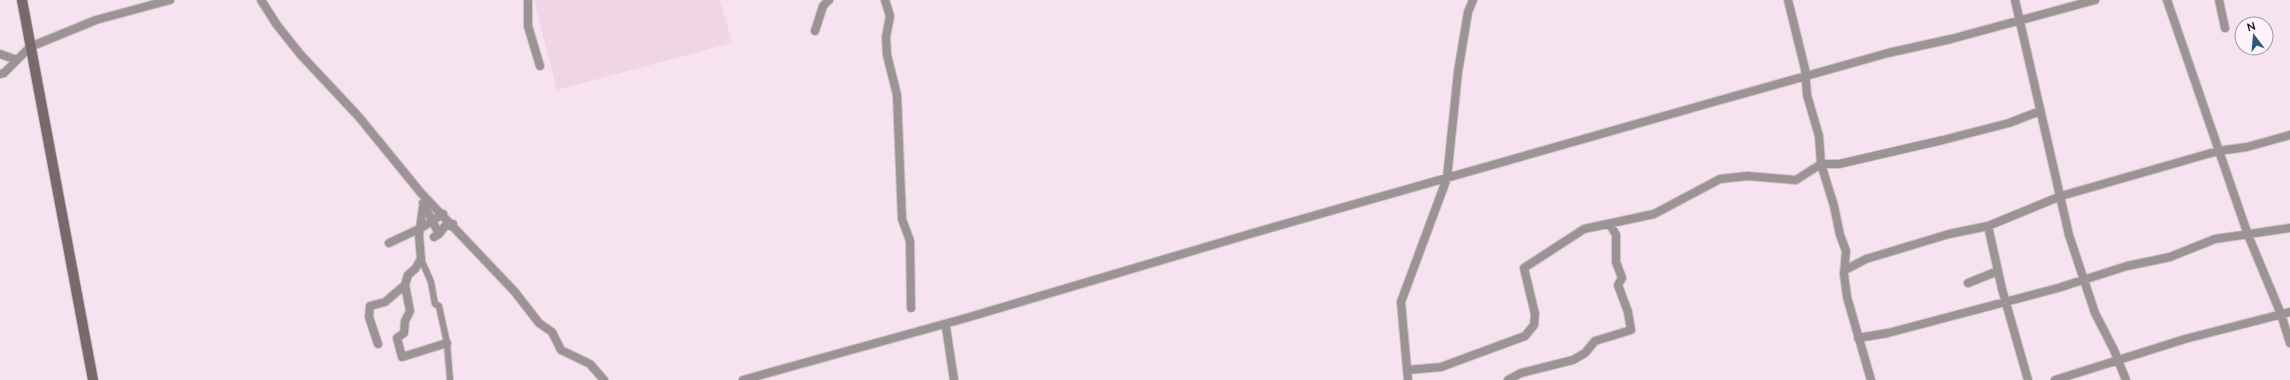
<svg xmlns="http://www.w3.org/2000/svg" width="2290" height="380" viewBox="0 0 2290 380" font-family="Mulish,sans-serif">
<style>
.built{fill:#f0d5e5}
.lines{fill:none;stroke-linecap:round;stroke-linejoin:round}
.pedestrian-casing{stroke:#d3c1cc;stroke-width:8}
.minor-casing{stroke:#d3c1cc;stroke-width:10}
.secondary-casing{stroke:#d3c1cc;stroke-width:12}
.pedestrian{stroke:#9c9395;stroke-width:6}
.minor{stroke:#9c9395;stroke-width:8}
.secondary{stroke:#77696c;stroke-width:10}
</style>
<rect width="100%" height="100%" fill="#f7e3ef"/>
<!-- built -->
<path class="built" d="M534,0H720L732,43L557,90Z"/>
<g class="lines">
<defs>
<path id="pedestrian" d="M421,259L431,282L435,304L439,306L447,343L450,380"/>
<path id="minor" d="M261,0L277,25L300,54L359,117L421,193L515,292L539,323L552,332L561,350L590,364L604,380
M528,0V26L540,66
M885,0L890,16L886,37L887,55L897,95L902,219L910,241L911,308
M1788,0L1805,69L1807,95L1819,136L1821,164L1834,206L1840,235L1846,251L1844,274L1847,297L1871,380
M2015,0L2069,235L2095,313L2114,350L2126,380
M2167,0L2248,235L2281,314L2290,343
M2219,0L2225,28
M815,31L823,6L829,0
M0,54L17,60
M0,74L4,73L30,47L96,20L170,0
M423,203L439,234L434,237
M1988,226L2002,289L2028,380
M439,234L445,226L453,224
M389,243L421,228L443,214
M1845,270L1866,259L1949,234L1988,226L2061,196L2218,151L2247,147L2290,135
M1968,283L1998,271
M405,285L410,311L405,321L404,333L397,338L402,357L447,343
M946,327L954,380
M1858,338L1888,333L2058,288L2127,266L2170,257L2215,239L2290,228
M378,344L369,317L370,306L385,302L405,285L408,275L415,269L421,259L419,235L423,207
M1408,370L1441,367L1525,336L1534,325L1535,314L1524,268L1584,229L1654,214L1720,179L1747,176L1796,180L1821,164H1839L1943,140L2009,123L2040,111
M743,380L966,318L1253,233L1717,101L1888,53L1951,39L2095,0
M1408,380L1401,302L1447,178L1458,72L1468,12L1473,0
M1508,380L1521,373L1573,360L1585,353L1595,341L1631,330L1628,312L1618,285L1622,278L1616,262V235L1610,224
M2055,380L2185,339L2290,312"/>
<path id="secondary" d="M22,0L93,380"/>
</defs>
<!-- pedestrian casing -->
<use href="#pedestrian" class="pedestrian-casing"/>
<!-- minor casing -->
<use href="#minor" class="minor-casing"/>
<!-- secondary casing -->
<use href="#secondary" class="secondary-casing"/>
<!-- pedestrian -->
<use href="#pedestrian" class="pedestrian"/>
<!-- minor -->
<use href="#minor" class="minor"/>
<!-- secondary -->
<use href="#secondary" class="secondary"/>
</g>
<!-- north arrow -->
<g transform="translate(2254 36) rotate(344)"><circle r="19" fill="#fff3fa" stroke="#a1979d"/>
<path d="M0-3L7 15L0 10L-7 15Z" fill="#285d79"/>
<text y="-6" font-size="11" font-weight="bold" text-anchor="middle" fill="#150e12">N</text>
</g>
</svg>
